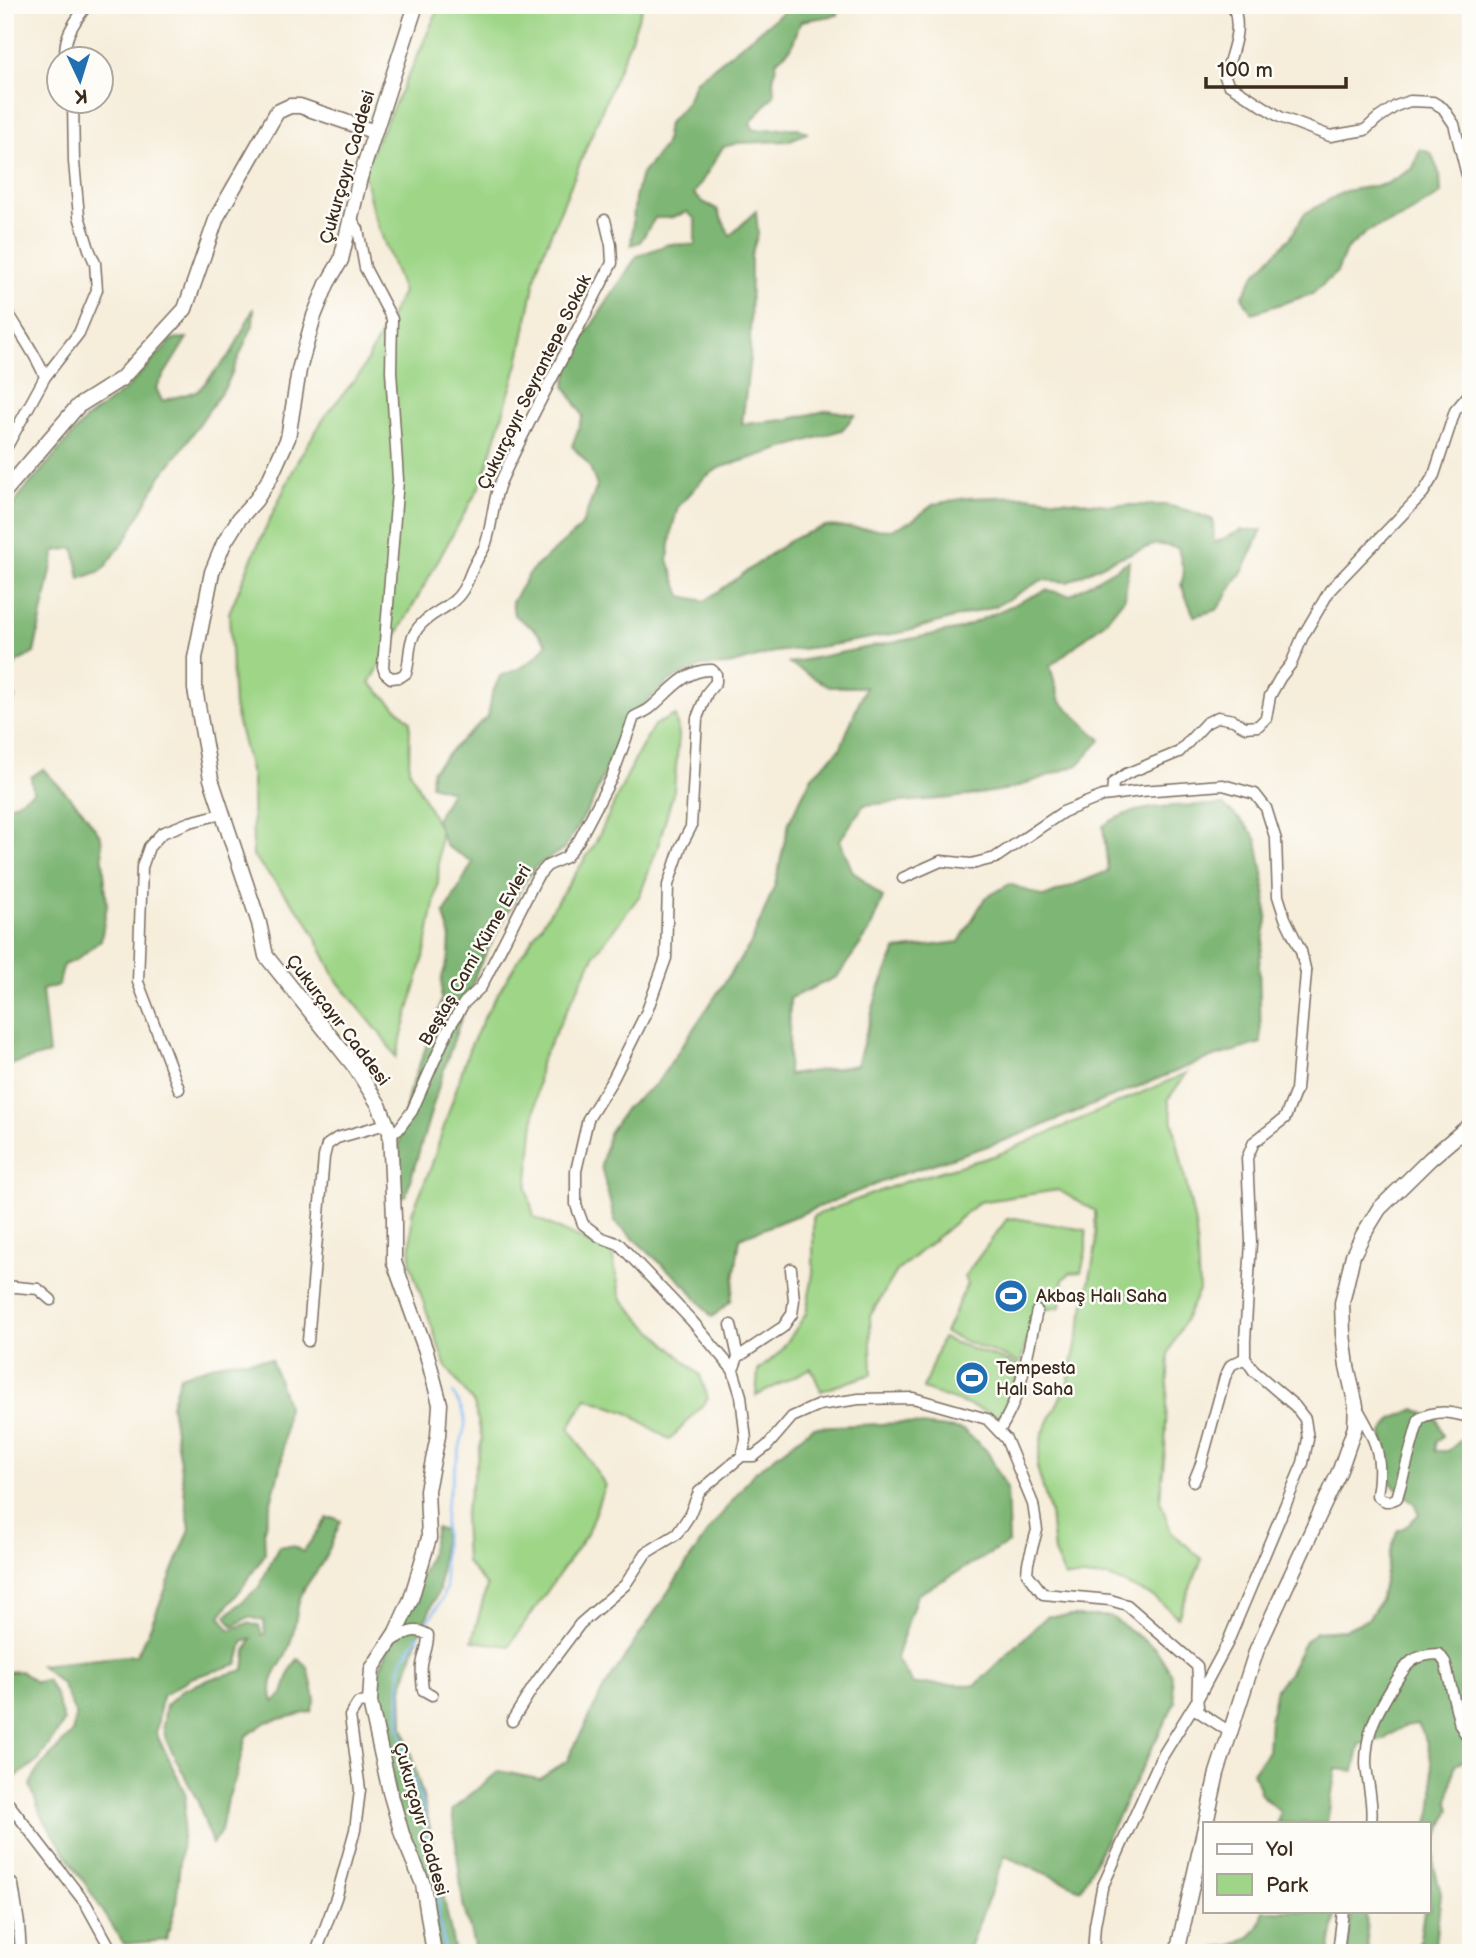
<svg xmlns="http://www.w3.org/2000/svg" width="1476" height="1958" viewBox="0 0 1476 1958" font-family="'Balsamiq Sans',sans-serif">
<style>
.green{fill:#9ed587;stroke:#6c8052;stroke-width:2}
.forest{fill:#7eb674;stroke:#5c7049;stroke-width:2}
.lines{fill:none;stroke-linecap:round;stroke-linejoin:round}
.stream{stroke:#87baf4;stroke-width:2.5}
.minor-casing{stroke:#7c6e60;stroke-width:13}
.tertiary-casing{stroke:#7c6e60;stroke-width:17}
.minor{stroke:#fff;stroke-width:10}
.tertiary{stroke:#fff;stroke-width:14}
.labels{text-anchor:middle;stroke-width:5;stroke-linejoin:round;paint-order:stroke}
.street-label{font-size:18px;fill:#3b2a1e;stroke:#fdfcf7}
.poi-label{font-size:18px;fill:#3b2a1e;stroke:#fdfcf7;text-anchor:start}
</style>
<rect width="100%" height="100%" fill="#fdfcf7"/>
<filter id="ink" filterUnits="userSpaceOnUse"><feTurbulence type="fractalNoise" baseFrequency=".0143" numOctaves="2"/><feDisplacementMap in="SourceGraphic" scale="14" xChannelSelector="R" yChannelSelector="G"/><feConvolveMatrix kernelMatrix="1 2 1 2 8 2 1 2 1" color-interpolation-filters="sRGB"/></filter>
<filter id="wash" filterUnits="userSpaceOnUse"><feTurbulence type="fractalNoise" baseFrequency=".00686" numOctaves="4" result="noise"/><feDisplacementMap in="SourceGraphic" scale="28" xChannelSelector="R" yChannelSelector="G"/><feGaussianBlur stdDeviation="1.57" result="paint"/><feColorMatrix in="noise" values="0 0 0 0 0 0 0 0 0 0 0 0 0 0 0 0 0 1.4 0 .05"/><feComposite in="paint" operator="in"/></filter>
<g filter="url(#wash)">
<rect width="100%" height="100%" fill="#f6edda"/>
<!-- green -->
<path class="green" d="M440,5H643L629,44L538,265L518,364L483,480L370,683L410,721L409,769L440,830L438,882L425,952L396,1057L382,1036L337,981L307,920L253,856L252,778L234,707L229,613L255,551L299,458L328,412L360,374L403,292L373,212L363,169L414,64Z
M675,715L679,735L674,790L658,846L640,895L595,954L540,1063L527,1189L534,1217L612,1254L621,1298L642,1321L700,1375L708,1399L670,1440L628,1413L587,1398L569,1428L605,1485L587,1534L509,1646L472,1641L487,1586L466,1562L464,1517L482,1439L474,1404L445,1365L410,1263L412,1213L431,1167L469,1049L488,1010L515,965L595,844L634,761L654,725Z
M1187,1073L1168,1099L1196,1229L1199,1291L1169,1352L1165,1450L1160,1500L1171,1532L1202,1559L1178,1617L1154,1597L1109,1577H1065L1054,1553L1050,1512L1037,1467L1042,1435L1068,1382L1084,1309L1096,1246L1095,1211L1058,1190L979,1202L897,1271L870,1316L872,1374L821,1391L811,1368L756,1396L758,1371L780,1352L806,1314L813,1273V1216L904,1182L997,1155Z
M1014,1218L1086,1230V1251L1081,1272L1070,1273L1063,1279L1060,1307L1045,1310L1035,1315L1020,1363L945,1333L967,1284L964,1277L1007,1219Z
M942,1338L1020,1366L1001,1417L923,1389Z"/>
<!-- forest -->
<path class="forest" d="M786,5L839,6L838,15L801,21L791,48L777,60L773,80L774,95L750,123L754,130L798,128L807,133L788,141L738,143L723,147L694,194L703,202L717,209L730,236L756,211L758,234L751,256L750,358L742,424L785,420L829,410L855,415L842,430L719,468L704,478L678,507L672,529L668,560L681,596L705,601L792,539L825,526L891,530L911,521L934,504L966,498L1026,496L1108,505H1166L1190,511L1213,520L1214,543L1242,530H1262L1245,567L1217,610L1194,616L1181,585L1184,573L1178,548L1156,544L1110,561L1068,582L1042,580L996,606L904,632L826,646L775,652L729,665L702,666L669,681L642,706L629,713L592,803L564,849L536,866L522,886L478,968L444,1069L406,1195L400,1197L395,1165L409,1092L435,1023L441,1001L442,977L449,956L450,935L444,914L473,862L446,846L436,820L451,791L431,785L432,771L455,746L488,716L492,694L500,676C520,669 536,662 547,643L534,629L514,615L512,602L531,571L581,527L597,486L589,465L572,446L583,416L565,386L571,357L637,256L669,244L695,245V219L687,212L670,218H655L640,242L631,245L635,198L640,177L665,144L668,123L685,105L696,81L782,13Z
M1420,149L1431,153L1440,175L1441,194L1401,218L1368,231L1346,250L1337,272L1312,294L1252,313L1242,297L1255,274L1291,237L1304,214L1345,191L1386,184L1413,168Z
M254,308L253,325L227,384L182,449L160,477L128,536L103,570L80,579L74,548L55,551L34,653L17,662L8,677L15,698L5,715V522L20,495L85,420L126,389L173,339L187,338L156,388L162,401L198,391L232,352Z
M1129,561L1125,597L1105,622L1050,666L1060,701L1101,740L1078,765L1011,789L952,798L864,805L840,840L852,870L883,898L869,932L837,977L790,998L788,1075L857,1065L878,991L896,950L959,942L985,898L1010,884L1044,897L1108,871L1103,826C1136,802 1184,806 1223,805L1245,824L1257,840L1264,879L1267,920L1259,964L1261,1043L1204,1060L1009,1139L899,1175L740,1238L731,1301L712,1317L687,1287L615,1222L601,1166L609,1133L626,1108L657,1083L751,943L775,885L789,822L812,776L840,749L865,687H829L789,663L960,629L1046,590L1070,595Z
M43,769L82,810L101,837L107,905L101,940L76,960L63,965L59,985L42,990L49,1054L5,1066V809L33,792L31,777Z
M271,1359L287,1404L282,1460L264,1529L265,1554L242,1588L220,1616L230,1630L248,1623L259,1626L262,1635L265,1634L264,1621L249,1617L233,1626L226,1616L259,1587L279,1546H293L303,1552L327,1518H335L341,1521C334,1535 329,1554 320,1566C313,1577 304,1586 300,1598C295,1616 295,1635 287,1652C279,1670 266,1679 273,1702L283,1694L291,1668L298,1659L308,1667L315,1699L311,1712L266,1722L246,1736L237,1774L226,1804L221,1831L212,1844L198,1802L166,1740L163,1726L166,1706L182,1690L213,1678L244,1670L246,1651L252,1639L243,1642L238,1664L191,1678L162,1696L156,1733L186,1795L176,1905L166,1940L124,1944L41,1815L30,1785L38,1769L72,1733L76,1715L62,1684L40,1665L136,1655L147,1635L190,1529L171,1405L180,1376L227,1361Z
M1415,1409L1438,1420L1443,1436L1437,1441L1435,1451H1448L1467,1435H1471V1757L1455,1764L1448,1802L1450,1810L1434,1846V1866L1441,1894L1434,1953H1418L1424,1911H1429L1428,1823C1437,1796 1434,1748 1418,1724L1404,1726L1383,1740L1360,1744L1354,1771L1336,1769L1327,1823H1277L1280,1812L1261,1794L1253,1772L1268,1751L1270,1719L1276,1688L1289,1673L1305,1641L1316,1632L1344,1630L1368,1619L1380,1601L1389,1557L1397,1531L1407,1526L1419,1514L1414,1503L1391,1483L1382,1433L1392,1419Z
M903,1423L963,1430L987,1451L1007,1489L1009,1543L917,1595L896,1658L913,1684L976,1685L1047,1616H1110L1156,1649L1171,1673L1175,1702L1081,1889L1005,1856L967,1953H476L463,1904L452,1810L499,1771L539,1779L567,1761L603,1690L707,1533L753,1474L813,1427Z
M436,1528L444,1530L439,1590L419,1634L402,1688L403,1726L424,1801L455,1953H439L396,1803L374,1699L375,1679L429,1557Z
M21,1671L35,1682L47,1680L55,1694L64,1722L38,1761L14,1778L5,1767V1672Z
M1263,1911H1334L1335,1921L1329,1953H1215L1216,1947C1239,1947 1261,1936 1263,1911Z
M1352,1911H1366L1368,1953H1347Z"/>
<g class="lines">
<!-- stream -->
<path class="stream" d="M423,1630L442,1599L446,1588L444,1565L445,1510L465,1426C466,1414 459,1404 453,1393
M419,1635L403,1659L400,1669V1729L407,1762L424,1808L429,1845L438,1893L439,1917L445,1953"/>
</g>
</g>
<g filter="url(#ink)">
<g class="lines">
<defs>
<path id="minor" d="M1233,5C1243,32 1231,51 1225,77L1228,84L1280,117L1330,136L1365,130L1377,119L1396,106L1410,101L1433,102L1443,108L1454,124L1471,191
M66,60C62,37 74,23 87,5
M352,220L358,229L365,268L392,319L391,371L398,480L383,667L385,673L391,678L400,677L406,673C411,657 407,642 418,628C431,610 454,609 465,586C469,579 471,570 476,562C479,555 484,550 486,543C493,523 492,501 501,481C535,407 575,336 612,263L611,245L605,220
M5,307C18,331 35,352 45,377
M5,450L45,377L79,333L97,290L95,263L89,249L79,216L74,162L73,102
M1112,795L1113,783L1126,774L1179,752L1206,723L1218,717L1233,720L1245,727L1258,726L1266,718L1270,696L1280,678L1291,664L1303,636L1330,590L1423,493L1434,475L1455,411L1471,392
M903,878L941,861L971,864L995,858L1063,812L1103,796L1141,791L1223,785L1255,794L1266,808L1276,840L1278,896L1285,918L1301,951L1306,973L1296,1090L1285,1118L1254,1142L1247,1158L1251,1242L1245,1341V1358L1254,1371L1295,1406L1305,1419L1308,1439L1303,1463L1227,1644L1196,1702L1160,1760L1102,1888L1095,1925L1093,1953
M179,1089L138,982L142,867L149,847L162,833L190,822L221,814
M390,1132L398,1130L412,1111L449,1028L464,1003L481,987L537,877L547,866L566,857L579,840L612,777L634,717C639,714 645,712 649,709C667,695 685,668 712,670L716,674V682L707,693L697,718L691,827L681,846L668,885L666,958L647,1011L613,1079L588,1119L576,1171V1205L583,1224L600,1237L619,1244L692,1321L733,1370L741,1396L746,1440L742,1456L699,1492L689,1516L677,1534L646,1553L625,1585L580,1624L537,1681L512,1721
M5,1286L38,1289L51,1300
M731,1325L738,1357
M308,1341L324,1157L327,1145L337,1138L386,1124
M733,1370L738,1357L783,1327L792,1314L794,1300L791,1269
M1356,1406C1375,1439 1384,1455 1377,1495C1384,1502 1387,1503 1397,1498L1419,1419C1436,1409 1453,1412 1471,1418
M999,1431C1022,1397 1027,1352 1037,1311
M742,1456H754L767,1446L792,1417L819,1405L859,1399L913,1398L987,1419L1006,1439L1033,1504L1037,1530L1028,1563L1027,1573L1043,1594L1110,1600L1127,1605L1197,1666C1200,1682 1195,1696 1199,1712L1230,1732
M1194,1481L1201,1464L1225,1377L1231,1365L1245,1358
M391,1642C403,1634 414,1626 428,1635C428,1648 424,1653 422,1665C421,1673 422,1681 423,1690L432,1695
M5,1799L86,1904L113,1953
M1371,1823C1374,1803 1367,1783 1366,1763C1366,1731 1377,1712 1393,1686C1407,1664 1410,1655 1439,1654L1445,1662L1460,1725L1471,1743
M5,1876L13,1885L19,1924L21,1953
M316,1953L337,1895L355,1830L360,1790L350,1716L358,1703L370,1702
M1338,1953L1343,1911"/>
<path id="tertiary" d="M416,5L360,178L341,260L327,284L314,316L299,370L288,438L270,478L256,500L239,519L224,543L212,572L195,658V689L211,779L259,923L266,956L355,1067L379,1105L390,1132L394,1218V1262L426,1351L440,1404L438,1436L427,1490L429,1538L411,1599L396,1632L372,1669L370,1702L390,1792L402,1834L423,1884L434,1953
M5,491L78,406L121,379L185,309L217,217L277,112L290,106H300L375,132
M1206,1823L1217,1773L1257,1649L1340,1470L1355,1427L1356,1406L1347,1366L1343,1334L1342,1303L1353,1255L1363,1235L1379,1209L1430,1159L1471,1124
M1177,1953L1205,1827"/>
</defs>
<!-- minor casing -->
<use href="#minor" class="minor-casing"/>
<!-- tertiary casing -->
<use href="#tertiary" class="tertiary-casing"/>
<!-- minor -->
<use href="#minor" class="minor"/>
<!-- tertiary -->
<use href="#tertiary" class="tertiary"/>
</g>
</g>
<!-- icons -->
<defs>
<symbol id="stadium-disc" viewBox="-11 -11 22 22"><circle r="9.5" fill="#1f6fb2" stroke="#fdfcf7"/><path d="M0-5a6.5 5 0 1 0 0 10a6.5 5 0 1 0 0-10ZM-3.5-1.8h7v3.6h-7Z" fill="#fff"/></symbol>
</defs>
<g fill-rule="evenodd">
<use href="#stadium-disc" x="992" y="1277" width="38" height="38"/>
<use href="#stadium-disc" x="953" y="1359" width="38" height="38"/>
</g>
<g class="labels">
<!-- street labels -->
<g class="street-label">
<text transform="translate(347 167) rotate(-74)" y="6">Çukurçayır Caddesi</text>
<text transform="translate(534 382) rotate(-64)" y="6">Çukurçayır Seyrantepe Sokak</text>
<text transform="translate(475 955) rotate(-60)" y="6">Beştaş Cami Küme Evleri</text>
<text transform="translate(338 1020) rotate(53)" y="6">Çukurçayır Caddesi</text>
<text transform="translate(421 1819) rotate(74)" y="6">Çukurçayır Caddesi</text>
</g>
<!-- poi labels -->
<g class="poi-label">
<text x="1036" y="1302">Akbaş Halı Saha</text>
<text x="996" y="1374">Tempesta<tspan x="996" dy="21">Halı Saha</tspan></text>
</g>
</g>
<!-- margin -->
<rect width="1476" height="1958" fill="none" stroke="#fdfcf7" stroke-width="28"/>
<!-- legend -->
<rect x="1203" y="1822" width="228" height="91" fill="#fdfcf7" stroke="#afa8a0" stroke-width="2"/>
<rect x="1217" y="1844" width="35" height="10" fill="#ffffff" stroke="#afa8a0" stroke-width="2"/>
<text x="1266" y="1856" font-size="21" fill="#3b2a1e">Yol</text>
<rect x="1217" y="1874" width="35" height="21" fill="#9ed587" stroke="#afa8a0" stroke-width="2"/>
<text x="1266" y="1892" font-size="21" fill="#3b2a1e">Park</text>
<!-- north arrow -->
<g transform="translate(80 80) rotate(176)"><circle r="33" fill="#fdfcf7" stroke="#afa8a0" stroke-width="2"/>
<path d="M0-5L12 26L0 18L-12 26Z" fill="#1f6fb2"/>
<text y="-10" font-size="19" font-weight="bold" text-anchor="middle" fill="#3b2a1e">K</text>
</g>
<!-- scale -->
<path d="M1206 77v10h140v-10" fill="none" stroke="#3b2a1e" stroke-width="3.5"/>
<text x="1217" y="77" font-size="21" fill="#3b2a1e" stroke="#fdfcf7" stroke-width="5" paint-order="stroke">100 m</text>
</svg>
